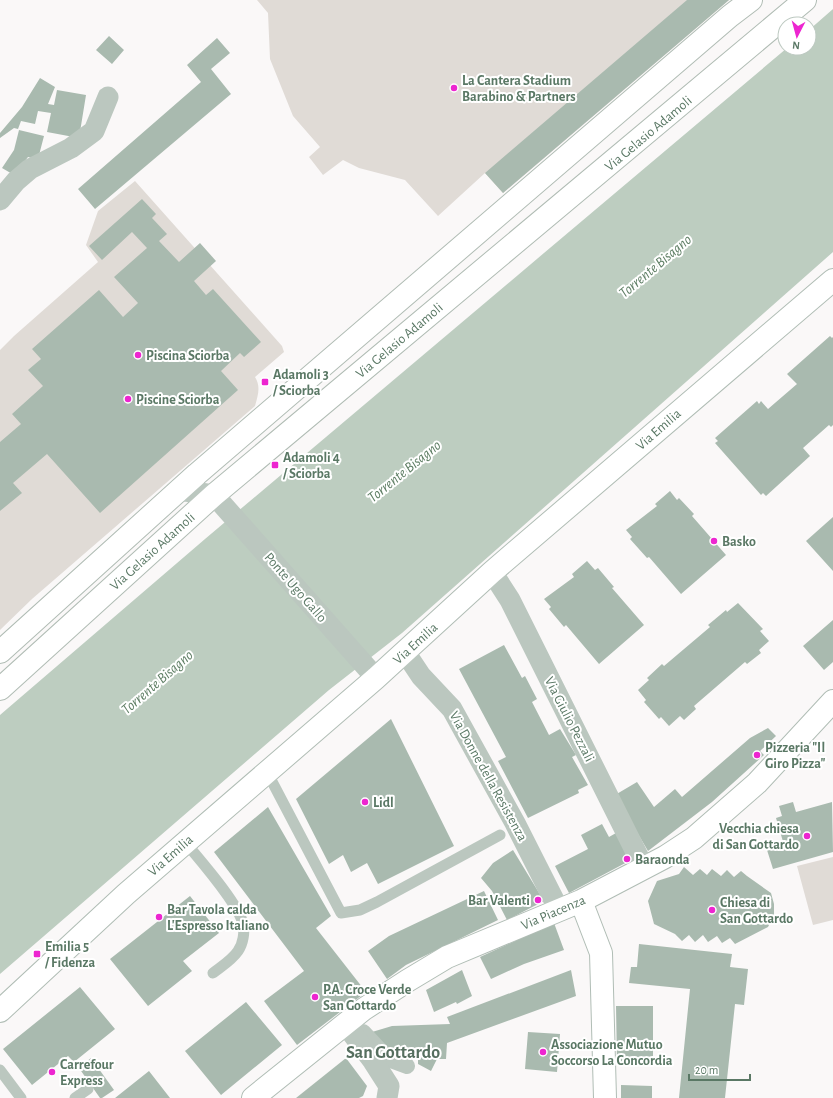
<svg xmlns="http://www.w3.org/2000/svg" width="833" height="1098" viewBox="0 0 833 1098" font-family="'Alegreya Sans',sans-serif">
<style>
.grass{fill:#e0dbd6}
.water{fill:#bdcdc0}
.building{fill:#a9baaf}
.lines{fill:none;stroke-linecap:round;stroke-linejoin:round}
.secondary-casing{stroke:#b0bdb5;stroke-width:24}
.primary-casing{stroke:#b0bcb4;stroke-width:24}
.service{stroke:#bbc7bf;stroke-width:11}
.pedestrian{stroke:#bbc7bf;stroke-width:16}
.minor{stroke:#bbc7bf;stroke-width:21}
.secondary{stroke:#fff;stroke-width:22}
.primary{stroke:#fff;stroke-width:22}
.poi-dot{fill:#ed25d0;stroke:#fff;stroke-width:1.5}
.labels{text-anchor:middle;stroke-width:4;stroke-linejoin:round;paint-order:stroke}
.poi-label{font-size:14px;font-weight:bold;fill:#5a7865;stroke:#fff;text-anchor:start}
.street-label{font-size:14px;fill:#5a7865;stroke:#fff}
.water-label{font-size:15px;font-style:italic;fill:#5e7e64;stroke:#fff}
.district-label{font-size:18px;font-weight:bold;fill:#566f5f;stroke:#fff}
</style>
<rect width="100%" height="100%" fill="#faf8f8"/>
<!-- grass -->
<path class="grass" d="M257,0H729L503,193L485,173L438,216L405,180L359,168L343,160L323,175L309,157L320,147L293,116L270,59L268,13Z
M135,181L282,346L284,352L255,377C261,387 258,395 255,406L32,599L0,630V350L14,336L98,262L86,245L98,211Z
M833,857V920L813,925L797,866Z"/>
<!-- water -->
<path class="water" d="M833,9V252L402,633L329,690L0,974V715L205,539L787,48H809V30Z"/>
<!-- building -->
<path class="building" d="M687,0H729L503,193L485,173Z
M109,36L124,50L112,64L96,50Z
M217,38L230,53L211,69L231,94L95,209L78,189L201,82L187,65Z
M40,78L55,87L48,104L54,105L57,90L86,95L79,138L47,132L51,113L38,111L35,124L21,121L18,129L14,128L0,138V133L22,107Z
M19,130L44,136L38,159L28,157L14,175L2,168L14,150Z
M142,199L156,214L152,218L167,234L159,241L179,262L200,243L216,261L194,281L206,295L213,289L261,342L244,357L240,353L221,371L238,390L100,513L47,454L13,483L22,493L0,511V442L21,424L12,414L43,386L28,370L41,359L32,349L99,290L123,317L138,303L114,277L147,248L132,232L102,260L89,246Z
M830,336L832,338L833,337V425L831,427L829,425L803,448L810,456L766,496L763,493L761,495L715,443L718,441L715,438L757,401L759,404L761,401L768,409L797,384L787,374Z
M670,491L677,500L679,498L694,514L692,516L726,555L681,594L649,557L647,558L630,539L632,537L626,530L657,506L655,504Z
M833,517V571L806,541Z
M587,561L595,570L598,568L614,587L612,588L644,625L599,664L566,625L564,627L549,609L551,607L544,599L574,577L572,574Z
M738,603L763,629L760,631L769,641L759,650L761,653L747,664L745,662L694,706L696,709L684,720L680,716L669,726L661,717L659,719L644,702L646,700L638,690L649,680L647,678L662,664L664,666L710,627L708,625L726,610L727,612Z
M833,620V662L824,670L803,646Z
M504,645L522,678L525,676L537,699L532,702L549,735L560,729L576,755L572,757L588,785L578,790L579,793L528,818L498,761L506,757L459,669Z
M391,719L454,846L378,884L367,863L351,872L343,855L329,864L296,799Z
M768,728L776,736L760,751L764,755L712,802L648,851L615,795L637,782L654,807L675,789L682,797L750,738Z
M793,802L796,812L832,802L833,852L773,869L767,850L784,845L776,818L782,816L779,806Z
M268,807L331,916L316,928L366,992L297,1045L264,1001L304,971L214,852Z
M602,824L609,837L616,833L631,860L569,893L555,866L588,849L581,835Z
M513,850L544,901L507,920L492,891L481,878L493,863Z
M684,867L693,875L700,869L707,875L712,869L721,876L727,870L734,877L741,871L747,876L771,893L774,904V915L768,927L735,944L730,938L722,943L717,936L708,942L703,935L695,942L689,935L682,941L675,934L654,924L648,901L657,881L679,874Z
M484,891L498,920L406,965L387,979L368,951L389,936Z
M190,896L219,933L183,961L192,971L148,1006L110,959Z
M554,923L564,950L524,964L491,979L480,957Z
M639,944L732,954L730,967L748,969L744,1005L735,1004L725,1098H679L690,989L629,983L631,967H637Z
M462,970L472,996L457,1004L456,1002L434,1012L426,990Z
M571,970L576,996L447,1043L446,1059H437L431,1071L418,1064V1057L393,1054L372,1032L392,1026L450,1024L447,1017Z
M80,987L115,1029L74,1062L68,1056L32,1085L3,1049Z
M246,1002L282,1045L221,1095L185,1051Z
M616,1006H653V1063H617Z
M528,1032L560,1034L557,1072L525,1069Z
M91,1058L114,1090L102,1098H100L79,1068Z
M346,1058L367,1086L363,1096L359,1098H296Z
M149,1071L170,1098H115Z
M621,1085L652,1086V1098H621Z"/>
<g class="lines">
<defs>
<path id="secondary" d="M581,901L601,953L605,1098
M0,1011L126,894L376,678L492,572L833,280
M253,1098L364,1009L407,981L447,957L581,901L665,857L694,838L757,783L833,701"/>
<path id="primary" d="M0,652L197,474L730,16L751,0
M0,689L214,495L805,0"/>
</defs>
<!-- secondary casing -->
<use href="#secondary" class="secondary-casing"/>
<!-- primary casing -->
<use href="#primary" class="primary-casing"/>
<!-- service -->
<path class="service" d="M267,772L341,913L360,910L377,902L500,835
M185,842C199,859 239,904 243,924C245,932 243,944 238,951C232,960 222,966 213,973
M0,1070L21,1098
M75,1098L88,1089"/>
<!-- pedestrian -->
<path class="pedestrian" d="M363,1032L388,1059L407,1066"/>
<!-- minor -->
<path class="minor" d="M0,200L16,181L30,169L71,148L94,131L108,97
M178,490L214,495L376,678
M492,572L510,600L644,868
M405,652L421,676L452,709L515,823L559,910
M345,1024L373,1061L389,1086L387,1098"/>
<!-- secondary -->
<use href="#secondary" class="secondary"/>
<!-- primary -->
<use href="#primary" class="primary"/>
</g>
<!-- markers -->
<g class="poi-dot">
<circle cx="454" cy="88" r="4"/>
<circle cx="138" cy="355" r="4"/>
<rect x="261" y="378" width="8" height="8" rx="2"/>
<circle cx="128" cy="399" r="4"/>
<rect x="271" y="461" width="8" height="8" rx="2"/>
<circle cx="714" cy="541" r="4"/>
<circle cx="757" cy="755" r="4"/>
<circle cx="365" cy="802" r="4"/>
<circle cx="807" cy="836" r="4"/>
<circle cx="627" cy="859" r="4"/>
<circle cx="538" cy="900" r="4"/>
<circle cx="712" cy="910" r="4"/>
<circle cx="159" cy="917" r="4"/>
<rect x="33" y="950" width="8" height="8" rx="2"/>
<circle cx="315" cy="997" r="4"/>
<circle cx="543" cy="1052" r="4"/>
<circle cx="52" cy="1072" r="4"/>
</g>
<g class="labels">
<!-- poi labels -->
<g class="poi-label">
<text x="462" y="85">La Cantera Stadium<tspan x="462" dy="16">Barabino &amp; Partners</tspan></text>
<text x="146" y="360">Piscina Sciorba</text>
<text x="273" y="379">Adamoli 3<tspan x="273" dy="16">/ Sciorba</tspan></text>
<text x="136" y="404">Piscine Sciorba</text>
<text x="283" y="462">Adamoli 4<tspan x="283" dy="16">/ Sciorba</tspan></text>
<text x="722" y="546">Basko</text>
<text x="765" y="752">Pizzeria "Il<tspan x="765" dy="16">Giro Pizza"</tspan></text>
<text x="373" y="807">Lidl</text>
<text x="799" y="833" text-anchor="end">Vecchia chiesa<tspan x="799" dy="16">di San Gottardo</tspan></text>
<text x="635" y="864">Baraonda</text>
<text x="530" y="905" text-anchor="end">Bar Valenti</text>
<text x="720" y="907">Chiesa di<tspan x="720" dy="16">San Gottardo</tspan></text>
<text x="167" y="914">Bar Tavola calda<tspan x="167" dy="16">L'Espresso Italiano</tspan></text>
<text x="45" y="951">Emilia 5<tspan x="45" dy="16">/ Fidenza</tspan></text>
<text x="323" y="994">P.A. Croce Verde<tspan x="323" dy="16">San Gottardo</tspan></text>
<text x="551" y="1049">Associazione Mutuo<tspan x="551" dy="16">Soccorso La Concordia</tspan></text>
<text x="60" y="1069">Carrefour<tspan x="60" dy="16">Express</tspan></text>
</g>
<!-- street labels -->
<g class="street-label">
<text transform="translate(648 133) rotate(-40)" y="5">Via Gelasio Adamoli</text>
<text transform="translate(399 340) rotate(-40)" y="5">Via Gelasio Adamoli</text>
<text transform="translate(658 429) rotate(-41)" y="5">Via Emilia</text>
<text transform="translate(152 551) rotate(-42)" y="5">Via Gelasio Adamoli</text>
<text transform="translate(296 587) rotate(49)" y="5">Ponte Ugo Gallo</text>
<text transform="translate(415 643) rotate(-42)" y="5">Via Emilia</text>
<text transform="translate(570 719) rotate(63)" y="5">Via Giulio Pezzali</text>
<text transform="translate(489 776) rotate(61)" y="5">Via Donne della Resistenza</text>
<text transform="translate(170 855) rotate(-41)" y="5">Via Emilia</text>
<text transform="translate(553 912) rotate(-23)" y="5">Via Piacenza</text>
</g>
<!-- water labels -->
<g class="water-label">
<text transform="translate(655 266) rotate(-40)" y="5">Torrente Bisagno</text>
<text transform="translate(404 471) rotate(-39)" y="5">Torrente Bisagno</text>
<text transform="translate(157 682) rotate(-41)" y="5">Torrente Bisagno</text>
</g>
<!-- district labels -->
<g class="district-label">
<text x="393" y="1058">San Gottardo</text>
</g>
</g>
<!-- north arrow -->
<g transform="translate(797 36) rotate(186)"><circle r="19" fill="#ffffff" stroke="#bdc9c1"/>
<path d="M0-3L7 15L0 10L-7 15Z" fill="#ed25d0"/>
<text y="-6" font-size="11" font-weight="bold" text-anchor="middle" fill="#5a7865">N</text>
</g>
<!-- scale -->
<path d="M689 1074v6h61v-6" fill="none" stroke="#5a7865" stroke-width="2"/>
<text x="695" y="1074" font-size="12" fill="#5a7865" stroke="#ffffff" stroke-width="3" paint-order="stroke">20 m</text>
</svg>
